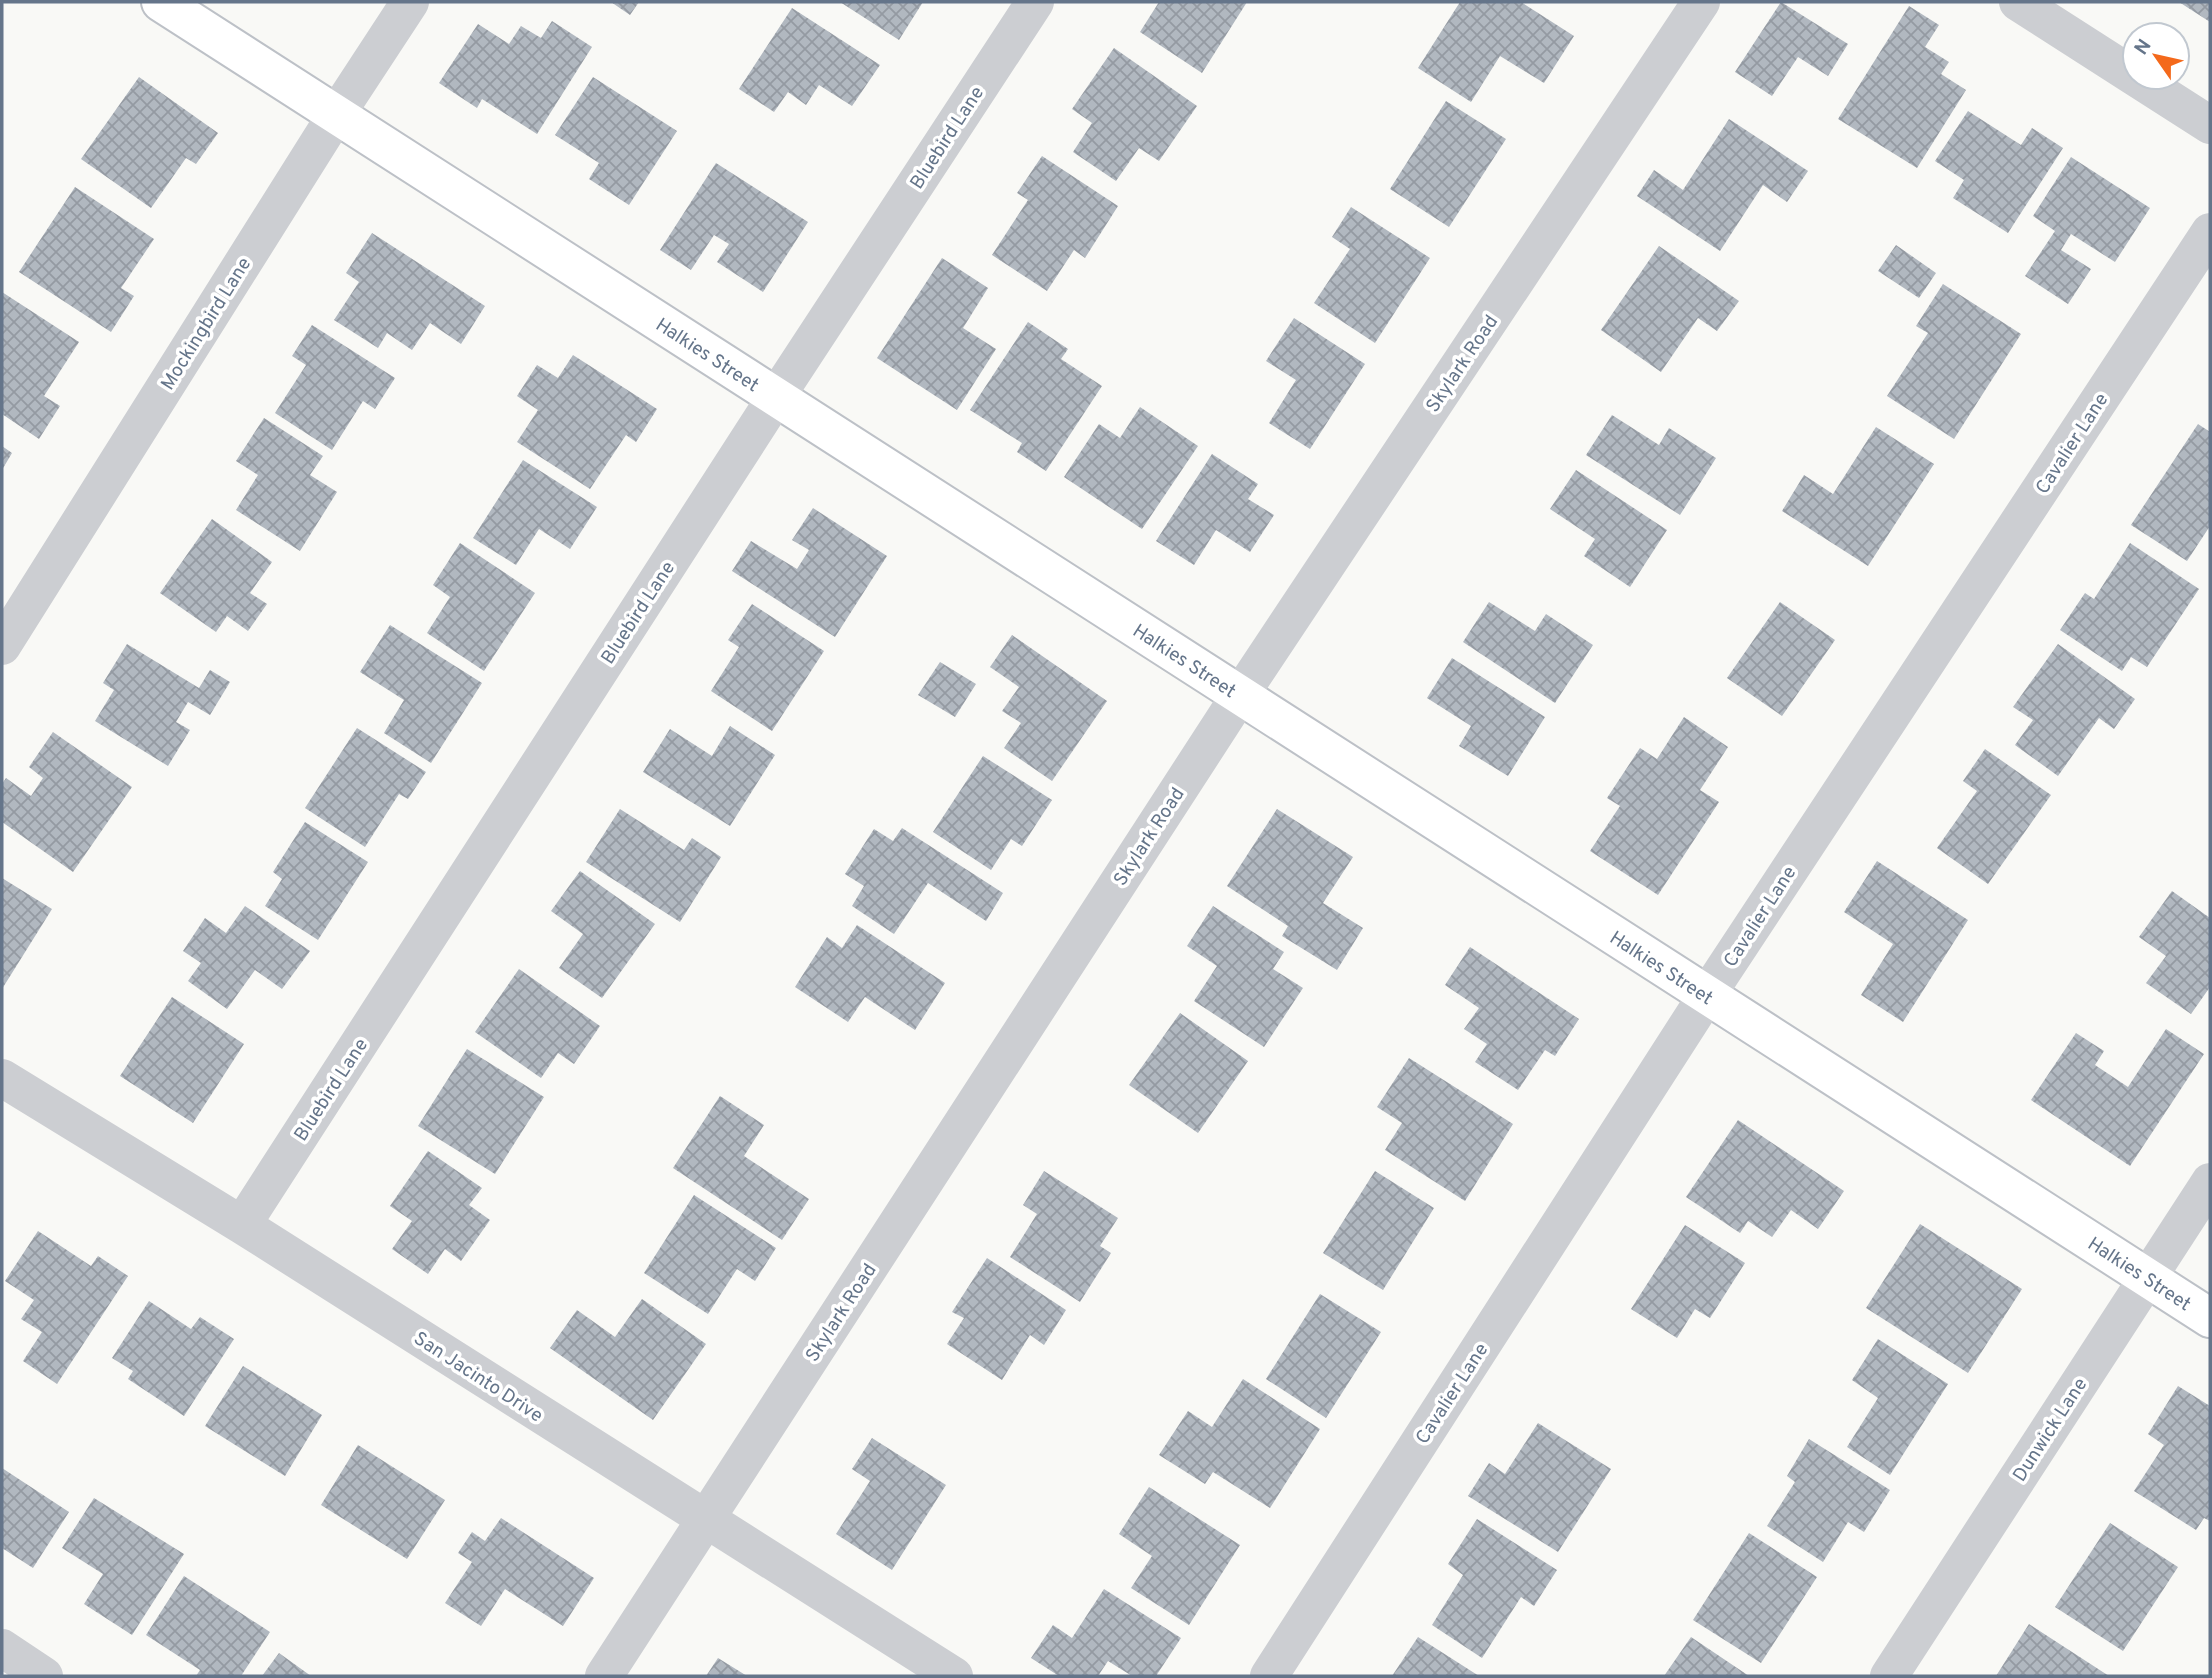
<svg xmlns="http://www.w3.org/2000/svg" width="2212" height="1678" viewBox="0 0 2212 1678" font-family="Overpass,sans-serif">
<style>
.building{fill:url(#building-cross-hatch)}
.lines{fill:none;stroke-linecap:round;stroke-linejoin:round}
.secondary-casing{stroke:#bdc1c7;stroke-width:42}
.street{stroke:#ccced2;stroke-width:38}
.secondary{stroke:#fff;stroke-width:38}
.labels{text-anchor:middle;stroke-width:7;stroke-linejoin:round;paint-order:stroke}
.street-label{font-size:19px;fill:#65758a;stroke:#fff}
</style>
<defs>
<pattern id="building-cross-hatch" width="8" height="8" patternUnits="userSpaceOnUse" patternTransform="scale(1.75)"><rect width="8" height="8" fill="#b1b8c0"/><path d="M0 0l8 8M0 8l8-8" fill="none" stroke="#949aa2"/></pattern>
</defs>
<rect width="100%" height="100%" fill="#f9f9f6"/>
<!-- building -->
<path class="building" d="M611,2H639L630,15Z
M840,2H923L899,40Z
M1159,2H1247L1202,73L1140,32Z
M1460,2H1521L1574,36L1544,83L1500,56L1471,102L1418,68Z
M1781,2L1848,44L1828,76L1798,57L1772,96L1735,72Z
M2179,2H2210V22Z
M1909,6L1939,25L1925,47L1949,62L1941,74L1966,90L1917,168L1838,119Z
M792,8L880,65L852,106L819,85L806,105L788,92L774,112L739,89Z
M552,21L592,47L537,134L482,99L477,108L439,83L478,24L509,44L521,26L541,38Z
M1114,48L1197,106L1159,161L1139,148L1116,181L1073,152L1092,123L1072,109Z
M139,77L218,133L196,164L186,158L151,208L81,159Z
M593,77L677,131L629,205L589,179L599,163L555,135Z
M1446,101L1506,139L1449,227L1390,189Z
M1968,111L2021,145L2032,128L2063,148L2008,233L1953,198L1964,180L1935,161Z
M1729,119L1808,171L1787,202L1763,185L1720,251L1637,196L1654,170L1683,190Z
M1042,156L1118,206L1085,258L1074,250L1047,291L992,255L1028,200L1017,193Z
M2071,157L2150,208L2115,262L2071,234L2061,250L2091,269L2068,304L2025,276L2055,231L2033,216Z
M716,163L808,222L763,292L717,262L729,244L714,235L691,270L660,250Z
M75,187L154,239L121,288L134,296L111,332L19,272Z
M1351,207L1430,258L1375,343L1314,303L1350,249L1332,237Z
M372,233L485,306L461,344L430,323L412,350L387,333L378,348L334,320L359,282L346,273Z
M1896,245L1936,273L1919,298L1878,271Z
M1659,246L1739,301L1717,331L1698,318L1661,372L1601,330Z
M942,258L988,288L963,328L996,349L957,410L877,358Z
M1943,284L2021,334L1954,439L1887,396L1928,333L1916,326Z
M2,292L79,342L44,396L60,406L39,439L2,414Z
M1294,318L1365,364L1310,449L1269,423L1296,380L1266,361Z
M1028,322L1068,349L1061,359L1102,386L1046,471L1017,452L1022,443L970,410Z
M312,325L395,378L375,409L363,401L332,450L275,413L306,365L292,356Z
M573,355L657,409L636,442L626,435L590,489L517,442L538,410L517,396L537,365L558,378Z
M1140,407L1198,446L1142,529L1064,477L1099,424L1120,438Z
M1612,415L1659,445L1669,428L1716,458L1680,515L1586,455Z
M264,418L323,456L310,475L337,492L300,551L236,510L258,475L236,461Z
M2198,424L2210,432V526L2187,561L2131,525Z
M1876,427L1934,464L1868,566L1782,511L1804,475L1833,494Z
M2,446L12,453L2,470Z
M1212,454L1258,484L1248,499L1274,515L1250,552L1216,530L1194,565L1156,541Z
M523,460L597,507L570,549L539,529L516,565L473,538Z
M1576,470L1667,530L1630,587L1584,556L1595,539L1550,509Z
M813,508L887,556L835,637L732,571L751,541L797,569L809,550L792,540Z
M212,519L272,562L250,593L267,604L248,631L227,616L216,632L160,593Z
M460,543L535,593L484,671L427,633L450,597L433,585Z
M2130,543L2199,589L2147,667L2131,657L2122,671L2060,630L2085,593L2094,599Z
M1489,602L1535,631L1546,614L1593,645L1555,703L1463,642Z
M1780,602L1835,640L1782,716L1727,678Z
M752,604L824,651L772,731L711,691L739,647L728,640Z
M390,625L482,683L431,763L384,733L404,700L360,672Z
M1012,635L1107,701L1052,781L1004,748L1021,723L1002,711L1019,687L990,667Z
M127,644L199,688L210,670L230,682L210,715L188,702L176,722L190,730L168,766L95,721L114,690L103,683Z
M2058,644L2135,699L2114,729L2099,718L2058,776L2015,745L2033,720L2013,707Z
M1452,658L1545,717L1508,776L1459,746L1471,726L1427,698Z
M940,662L976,684L955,717L918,695Z
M1684,717L1728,747L1700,790L1719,802L1658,895L1590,851L1620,806L1607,798L1640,748L1657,759Z
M730,726L775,755L730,826L643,772L670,729L712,756Z
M357,728L426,772L408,799L399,794L365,847L305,808Z
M53,732L132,787L73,872L2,822V784L6,778L31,796L43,778L29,767Z
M1985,749L2051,795L1988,884L1937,848L1977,791L1963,781Z
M983,756L1052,800L1022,846L1011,839L991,870L933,832Z
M620,809L684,850L692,838L721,857L680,922L586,862Z
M1277,809L1353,857L1323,903L1363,928L1337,970L1282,936L1288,926L1227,886Z
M305,822L368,862L318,940L265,906L282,879L273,872Z
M902,828L1003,893L986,921L928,883L894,934L852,906L864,886L845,874L874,829L893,841Z
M1877,861L1968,920L1903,1022L1861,995L1893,944L1844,912Z
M580,871L655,924L602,998L559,968L583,934L551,911Z
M2,878L52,909L2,989Z
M2172,891L2210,918V987L2191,1014L2146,983L2166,956L2139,937Z
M245,906L310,951L282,989L255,970L227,1009L188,981L201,963L183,951L205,918L226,933Z
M1213,906L1284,952L1273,969L1303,988L1264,1047L1194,1001L1217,966L1187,946Z
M857,925L945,983L915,1030L865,997L848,1022L795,987L827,937L842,948Z
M1470,947L1579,1019L1555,1056L1545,1050L1518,1090L1475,1062L1487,1044L1464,1029L1479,1008L1445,985Z
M519,969L600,1026L574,1064L558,1053L541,1078L475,1032Z
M172,997L244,1044L193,1123L120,1076Z
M1180,1013L1248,1061L1198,1133L1129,1085Z
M2166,1029L2204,1054L2130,1166L2031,1100L2076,1033L2104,1051L2095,1065L2128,1087Z
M467,1049L544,1097L495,1174L418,1126Z
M1409,1058L1513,1124L1465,1201L1385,1150L1402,1123L1377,1107Z
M720,1096L764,1125L744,1156L809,1199L782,1240L673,1168Z
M1738,1120L1844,1191L1818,1229L1791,1210L1772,1237L1748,1221L1740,1233L1686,1197Z
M428,1151L482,1188L469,1205L490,1220L461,1261L445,1249L428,1274L392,1249L412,1221L390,1206Z
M1044,1171L1118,1218L1100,1246L1111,1253L1080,1302L1010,1257L1037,1214L1023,1205Z
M1375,1171L1434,1208L1383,1290L1323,1253Z
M694,1195L776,1248L755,1281L737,1269L708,1314L644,1273Z
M1920,1224L2022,1289L1968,1373L1866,1308Z
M1685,1225L1745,1263L1710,1318L1695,1309L1677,1338L1631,1309Z
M38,1231L91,1266L98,1256L128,1276L57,1384L23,1361L42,1332L21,1319L34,1300L5,1281Z
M987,1258L1066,1310L1044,1345L1030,1335L1002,1380L947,1344L964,1318L952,1312Z
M1320,1294L1381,1332L1326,1418L1266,1379Z
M642,1299L706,1344L653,1420L550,1348L577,1310L615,1337Z
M149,1301L191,1329L200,1317L234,1339L184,1416L128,1379L133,1371L112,1358Z
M1878,1339L1948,1384L1890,1475L1847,1447L1878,1398L1852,1380Z
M243,1366L322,1415L285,1476L205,1426Z
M1243,1379L1320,1429L1270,1508L1213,1472L1205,1484L1159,1455L1188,1411L1212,1427Z
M2178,1386L2210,1406V1521L2204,1518L2196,1530L2134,1491L2164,1445L2148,1434Z
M1538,1423L1611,1469L1558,1552L1468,1496L1489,1463L1505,1474Z
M872,1438L946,1485L892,1570L836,1534L870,1481L852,1469Z
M1809,1439L1890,1490L1864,1532L1848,1522L1823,1562L1767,1526L1795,1482L1787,1476Z
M358,1445L445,1500L407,1559L321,1505Z
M2,1468L69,1512L33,1568L2,1548Z
M1149,1487L1240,1545L1189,1625L1131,1588L1152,1556L1119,1534Z
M94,1498L184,1554L132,1635L84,1604L103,1574L62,1548Z
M501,1518L594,1578L563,1626L505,1589L481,1626L445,1603L472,1562L458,1553L472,1532L485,1541Z
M1477,1519L1557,1570L1534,1606L1521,1597L1482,1658L1432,1625L1463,1575L1448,1564Z
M2110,1523L2178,1567L2123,1651L2055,1607Z
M1749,1533L1817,1577L1761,1663L1693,1620Z
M184,1576L270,1632L241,1676H196L200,1670L146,1635Z
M1104,1589L1181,1638L1156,1676H1132L1108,1661L1098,1676H1059L1031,1658L1053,1625L1072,1638Z
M2029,1624L2109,1676H1996Z
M1418,1637L1479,1676H1392Z
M1691,1637L1749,1676H1664Z
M279,1653L311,1676H262Z
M718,1658L747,1676H706Z"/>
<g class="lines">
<defs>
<path id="secondary" d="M161,2L2210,1318"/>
</defs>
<!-- secondary casing -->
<use href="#secondary" class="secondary-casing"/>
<!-- street -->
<path class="street" d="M2018,2L2135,77
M2135,77L2210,125
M2,646L336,115L410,2
M2,1078L242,1225L954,1676
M242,1225L776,397L1035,2
M2,1648L44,1676
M604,1676L1240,695L1701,2
M1269,1676L1707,995L2210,232
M1889,1676L2210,1182"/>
<!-- secondary -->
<use href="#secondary" class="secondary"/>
</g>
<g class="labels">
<!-- street labels -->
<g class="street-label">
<text transform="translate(946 137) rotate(-57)" y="7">Bluebird Lane</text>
<text transform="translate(205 323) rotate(-58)" y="7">Mockingbird Lane</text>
<text transform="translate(708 354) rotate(33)" y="7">Halkies Street</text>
<text transform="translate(1461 363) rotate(-56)" y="7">Skylark Road</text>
<text transform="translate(2071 443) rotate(-57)" y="7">Cavalier Lane</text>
<text transform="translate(637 612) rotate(-57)" y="7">Bluebird Lane</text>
<text transform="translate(1185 660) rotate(33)" y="7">Halkies Street</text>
<text transform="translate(1148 836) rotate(-57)" y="7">Skylark Road</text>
<text transform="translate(1759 916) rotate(-57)" y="7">Cavalier Lane</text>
<text transform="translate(1662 967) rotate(33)" y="7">Halkies Street</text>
<text transform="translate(330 1089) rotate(-57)" y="7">Bluebird Lane</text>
<text transform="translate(2140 1273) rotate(33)" y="7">Halkies Street</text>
<text transform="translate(840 1312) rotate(-57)" y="7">Skylark Road</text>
<text transform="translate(479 1376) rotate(33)" y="7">San Jacinto Drive</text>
<text transform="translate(1451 1393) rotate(-57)" y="7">Cavalier Lane</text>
<text transform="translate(2049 1429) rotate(-57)" y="7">Dunwick Lane</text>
</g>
</g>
<!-- border -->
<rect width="2212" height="1678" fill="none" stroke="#65758a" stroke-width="7"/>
<!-- north arrow -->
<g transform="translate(2156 56) rotate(304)"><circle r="33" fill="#ffffff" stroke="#c1c8d0" stroke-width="2"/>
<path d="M0-5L12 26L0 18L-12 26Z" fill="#f4691b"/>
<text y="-10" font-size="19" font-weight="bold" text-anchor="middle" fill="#65758a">N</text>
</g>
</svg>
